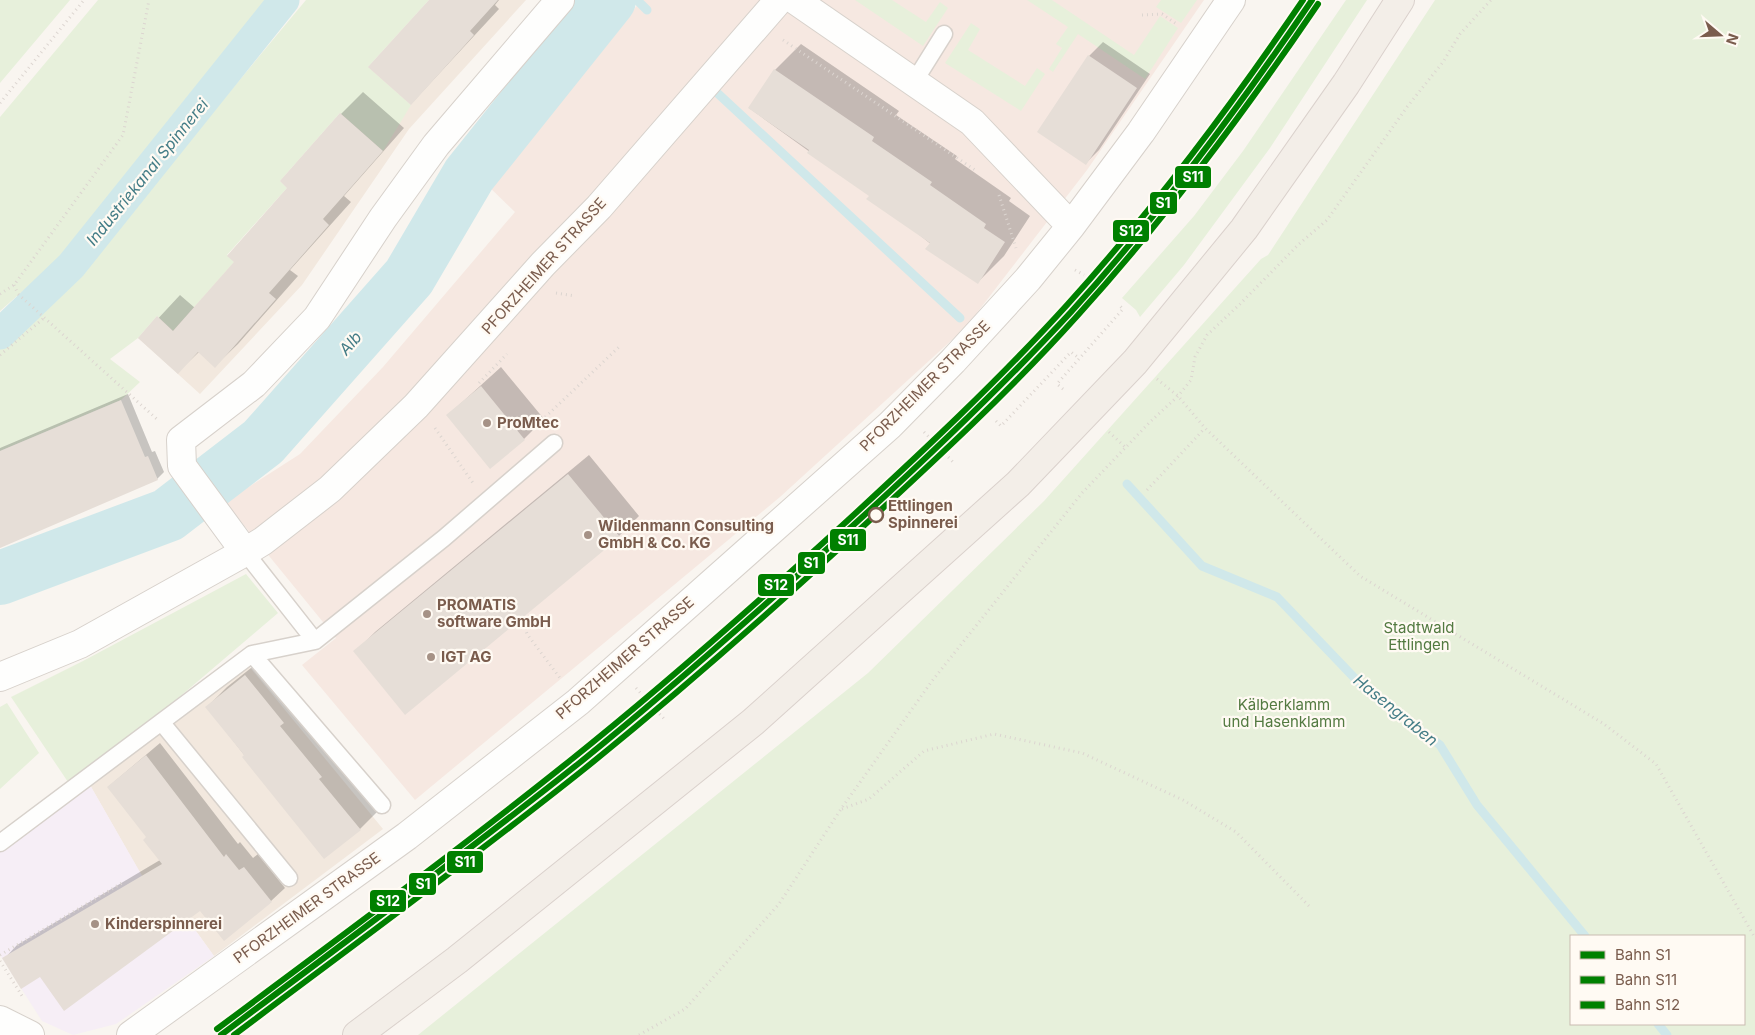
<svg xmlns="http://www.w3.org/2000/svg" width="1755" height="1035" viewBox="0 0 1755 1035" font-family="Inter,sans-serif">
<style>
.residential{fill:#f2e8de}
.commercial{fill:#f6e8e1}
.education{fill:#f6eef6}
.green{fill:#e7f0db;fill-rule:evenodd}
.shadow{fill:#0003}
.lines{fill:none;stroke-linecap:round;stroke-linejoin:round}
.stream{stroke:#d0e8ea;stroke-width:9}
.canal{stroke:#d0e8ea;stroke-width:31}
.river{stroke:#d0e8ea;stroke-width:54}
.building{fill:#e6ded7}
.lane-casing{stroke:#d7d1cb;stroke-width:19}
.street-casing{stroke:#d7d1cb;stroke-width:30}
.primary-casing{stroke:#dad1cc;stroke-width:30}
.path{stroke:#dcd5d0;stroke-width:3;stroke-dasharray:1 4;stroke-linecap:butt}
.lane{stroke:#fefefd;stroke-width:16}
.street{stroke:#fefefd;stroke-width:28}
.primary{stroke:#f3eee8;stroke-width:28}
.rail-1-casing{stroke:#fffaf3;stroke-width:10}
.rail-2-casing{stroke:#fffaf3;stroke-width:10}
.rail-3-casing{stroke:#fffaf3;stroke-width:10}
.rail-1{stroke:#008000;stroke-width:6}
.rail-2{stroke:#008000;stroke-width:6}
.rail-3{stroke:#008000;stroke-width:6}
.poi-dot{fill:#a69286;stroke:#fffaf3;stroke-width:2}
.stop-dot{fill:#fffaf3;stroke:#7a5c4d;stroke-width:2.5}
.labels{text-anchor:middle;stroke-width:4.5;stroke-linejoin:round;paint-order:stroke}
.street-label{font-size:15px;fill:#7a5c4d;stroke:#fffaf3}
.poi-label{font-size:15px;font-weight:bold;fill:#7a5c4d;stroke:#fffaf3;text-anchor:start}
.stop-label{font-size:15px;font-weight:bold;fill:#7a5c4d;stroke:#fffaf3;text-anchor:start}
.park-label{font-size:15px;fill:#537a41;stroke:#fffaf3}
.water-label{font-size:16px;font-style:italic;fill:#437c86;stroke:#fffaf3}
.line-badge{stroke:#fffaf3;stroke-width:2}
.badge-label{font-size:14px;text-anchor:middle;font-weight:bold;fill:#fff}
</style>
<rect width="100%" height="100%" fill="#f9f5f0"/>
<!-- residential -->
<path class="residential" d="M429,0H526L409,129L302,285L200,394L138,338L157,316L173,330L227,256L287,188L280,181L340,113L368,67Z
M248,665L383,829L214,956L165,888L152,894L90,785Z"/>
<!-- commercial -->
<path class="commercial" d="M642,0H1204L1087,170L966,327L780,497L415,800L302,665L336,638L225,502L300,454L383,367L515,212L482,180Z"/>
<!-- education -->
<path class="education" d="M90,785L152,893L164,887L214,956L116,1024L73,1035L42,1021L0,955V849Z"/>
<!-- green -->
<path class="green" d="M0,0H70L0,83Z
M98,0H267L58,260L0,311V117Z
M306,0H429L368,67L411,105L383,151L340,113L280,181L287,188L227,255L234,262L173,331L157,316L138,338L110,359L140,382L121,400L0,451V347L60,296Z
M855,0H892L926,22L940,2L948,8L923,46Z
M1027,0H1052L1134,55L1160,16L1178,28L1145,79L1078,34L1053,72L1049,69L1062,48L1056,44L1068,27Z
M1161,0H1197L1181,23L1156,7Z
M1346,0H1367L1270,148L1184,265L1140,317L1136,310L1122,298L1194,216L1243,151Z
M1435,0H1755V1035H418L868,673L1044,501L1261,259L1268,255ZM1571,936H1744V1024H1571Z
M971,23L980,29L968,50L1025,86L1037,68L1045,74L1021,111L945,63Z
M246,574L278,613L123,745L70,785L11,697L83,661Z
M7,703L39,753L0,789V707Z"/>
<!-- shadow -->
<path class="shadow" d="M431,0H499L495,5L499,9L411,104Z
M1103,42L1150,74L1099,150L1086,163L1039,132L1089,56Z
M801,44L899,111L896,115L957,156L955,159L1011,198L1009,201L1030,216L1004,256L978,282L871,196L749,108L775,70Z
M363,92L404,128L344,196L351,202L290,270L298,276L238,344L215,366L199,352L178,372L140,338L180,295L195,308L236,262L341,114Z
M501,367L544,419L524,439L448,415Z
M128,394L152,452L155,451L164,472L157,479L0,546V448Z
M589,455L639,516L619,536L355,652L375,632Z
M266,656L303,702L380,809L360,829L324,858L207,707L227,687Z
M160,743L238,844L240,842L253,858L258,854L285,888L271,901L200,910L41,975L4,959L17,945L160,860L148,836L108,787Z"/>
<g class="lines">
<!-- stream -->
<path class="stream" d="M637,0L647,10
M713,89L960,318
M1127,484L1202,566L1277,597L1366,690L1440,745L1477,805L1585,936
M1658,1024L1667,1035"/>
<!-- canal -->
<path class="canal" d="M0,334L71,266L284,0"/>
<!-- river -->
<path class="river" d="M0,578L168,515L263,442L409,277L469,175L609,0"/>
</g>
<!-- building -->
<path class="building" d="M429,0H498L470,31L474,35L411,105L368,67Z
M1088,55L1137,88L1086,165L1037,132Z
M774,69L874,137L872,141L932,182L930,185L986,224L984,228L1005,242L978,284L925,249L930,243L866,199L869,196L807,153L809,150L748,108Z
M340,113L383,151L323,219L329,225L269,293L276,299L215,368L198,352L178,374L138,338L157,316L173,331L234,262L227,256L287,188L280,181Z
M481,386L525,440L490,469L446,415Z
M121,400L145,457L148,456L158,480L0,548V451Z
M568,474L620,537L405,715L353,651Z
M245,675L284,723L280,726L322,777L319,779L361,830L324,859L242,757L244,755L205,707Z
M146,755L224,857L226,854L239,870L244,867L272,902L224,941L200,911L64,1011L40,977L21,989L2,958L162,864L143,840L146,837L107,787Z"/>
<g class="lines">
<defs>
<path id="lane" d="M914,82L944,34
M315,641L444,538L554,443
M252,654L382,805
M162,723L289,878
M0,843L252,654L315,641L245,552"/>
<path id="street" d="M795,0L972,122L1071,226
M245,552L182,466L181,440L254,384L317,318L383,218L436,145L560,0
M0,677L80,644L245,552L263,541L330,489L416,406L543,264L599,207L779,0
M0,1020L30,1035
M131,1035L407,836L578,702L890,425L953,361L1028,279L1071,226L1141,132L1231,0"/>
<path id="primary" d="M357,1035L457,960L753,722L1018,484L1135,362L1244,229L1346,84L1400,0"/>
</defs>
<!-- lane casing -->
<use href="#lane" class="lane-casing"/>
<!-- street casing -->
<use href="#street" class="street-casing"/>
<!-- primary casing -->
<use href="#primary" class="primary-casing"/>
<!-- path -->
<path class="path" d="M1142,15L1162,14L1178,25
M783,40L975,170
M0,103L84,0
M999,195L1016,248
M1075,270L1084,275
M14,285L18,294L159,421
M556,293L575,296
M0,294L14,285L123,135L149,0
M0,355L44,318
M1157,379L1178,396L1205,428L1360,576L1604,724L1656,764L1755,938
M479,383L507,354
M1063,389L1057,384L1123,309L1119,305
M996,421L1001,426L1071,352L1079,358
M538,424L620,346
M435,428L473,483
M924,432L953,462
M1109,432L1125,447
M1147,490L1205,428
M522,618L527,634L560,678
M636,688L666,721
M842,809L869,799L924,751L994,734L1082,753L1183,800L1236,832L1311,908
M0,955L122,883
M0,961L24,999
M639,1035L685,1009L779,904L841,809L932,681L1082,493L1150,422L1178,396L1191,380L1195,357L1207,335L1240,304L1298,245L1327,220L1407,107L1443,62L1460,34L1491,0"/>
<!-- lane -->
<use href="#lane" class="lane"/>
<!-- street -->
<use href="#street" class="street"/>
<!-- primary -->
<use href="#primary" class="primary"/>
<defs>
<path id="rail-1" d="M221,1035C341,945 461,857 578,764C671,689 760,610 848,530C925,460 1000,389 1071,312C1159,215 1238,109 1312,0"/>
<path id="rail-2" d="M234,1035C351,947 469,861 583,770C677,694 768,614 857,532C933,462 1009,392 1078,315C1166,218 1244,113 1318,4"/>
<path id="rail-3" d="M217,1029C336,940 456,852 572,759C666,684 757,603 846,522C922,452 998,381 1067,305C1154,209 1231,106 1303,0"/>
</defs>
<!-- rail-1 casing -->
<use href="#rail-1" class="rail-1-casing"/>
<!-- rail-2 casing -->
<use href="#rail-2" class="rail-2-casing"/>
<!-- rail-3 casing -->
<use href="#rail-3" class="rail-3-casing"/>
<!-- rail-1 -->
<use href="#rail-1" class="rail-1"/>
<!-- rail-2 -->
<use href="#rail-2" class="rail-2"/>
<!-- rail-3 -->
<use href="#rail-3" class="rail-3"/>
</g>
<!-- markers -->
<g class="poi-dot">
<circle cx="487" cy="423" r="5"/>
<circle cx="588" cy="535" r="5"/>
<circle cx="427" cy="614" r="5"/>
<circle cx="431" cy="657" r="5"/>
<circle cx="95" cy="924" r="5"/>
</g>
<circle class="stop-dot" cx="876" cy="515" r="7"/>
<g class="labels">
<!-- street labels -->
<g class="street-label">
<text transform="translate(544 266) rotate(-48)" y="5">PFORZHEIMER STRASSE</text>
<text transform="translate(925 386) rotate(-45)" y="5">PFORZHEIMER STRASSE</text>
<text transform="translate(625 658) rotate(-41)" y="5">PFORZHEIMER STRASSE</text>
<text transform="translate(307 908) rotate(-36)" y="5">PFORZHEIMER STRASSE</text>
</g>
<!-- poi labels -->
<g class="poi-label">
<text x="497" y="428">ProMtec</text>
<text x="598" y="531">Wildenmann Consulting<tspan x="598" dy="17">GmbH &amp; Co. KG</tspan></text>
<text x="437" y="610">PROMATIS<tspan x="437" dy="17">software GmbH</tspan></text>
<text x="441" y="662">IGT AG</text>
<text x="105" y="929">Kinderspinnerei</text>
</g>
<!-- stop labels -->
<g class="stop-label">
<text x="888" y="511">Ettlingen<tspan x="888" dy="17">Spinnerei</tspan></text>
</g>
<!-- park labels -->
<g class="park-label">
<text x="1419" y="633">Stadtwald<tspan x="1419" dy="17">Ettlingen</tspan></text>
<text x="1284" y="710">Kälberklamm<tspan x="1284" dy="17">und Hasenklamm</tspan></text>
</g>
<!-- water labels -->
<g class="water-label">
<text transform="translate(147 172) rotate(-51)" y="6">Industriekanal Spinnerei</text>
<text transform="translate(350 343) rotate(-49)" y="6">Alb</text>
<text transform="translate(1396 710) rotate(39)" y="6">Hasengraben</text>
</g>
</g>
<g class="line-badge">
<rect x="1174" y="165" width="38" height="24" rx="5" fill="#008000"/>
<rect x="1149" y="191" width="29" height="24" rx="5" fill="#008000"/>
<rect x="1112" y="219" width="38" height="24" rx="5" fill="#008000"/>
<rect x="829" y="528" width="38" height="24" rx="5" fill="#008000"/>
<rect x="797" y="551" width="29" height="24" rx="5" fill="#008000"/>
<rect x="757" y="573" width="38" height="24" rx="5" fill="#008000"/>
<rect x="446" y="850" width="38" height="24" rx="5" fill="#008000"/>
<rect x="408" y="872" width="29" height="24" rx="5" fill="#008000"/>
<rect x="369" y="889" width="38" height="24" rx="5" fill="#008000"/>
</g>
<g class="badge-label">
<text x="1193" y="182">S11</text>
<text x="1163" y="208">S1</text>
<text x="1131" y="236">S12</text>
<text x="848" y="545">S11</text>
<text x="811" y="568">S1</text>
<text x="776" y="590">S12</text>
<text x="465" y="867">S11</text>
<text x="423" y="889">S1</text>
<text x="388" y="906">S12</text>
</g>
<!-- legend -->
<rect x="1570" y="935" width="175" height="90" fill="#fffaf3" stroke="#cabbb1"/>
<rect x="1580" y="951" width="25" height="8" fill="#008000" stroke="#cabbb1"/>
<text x="1615" y="960" font-size="15" fill="#7a5c4d">Bahn S1</text>
<rect x="1580" y="976" width="25" height="8" fill="#008000" stroke="#cabbb1"/>
<text x="1615" y="985" font-size="15" fill="#7a5c4d">Bahn S11</text>
<rect x="1580" y="1001" width="25" height="8" fill="#008000" stroke="#cabbb1"/>
<text x="1615" y="1010" font-size="15" fill="#7a5c4d">Bahn S12</text>
<!-- north arrow -->
<g transform="translate(1720 35) rotate(109)" stroke="#fffaf3" stroke-width="4" paint-order="stroke">
<path d="M0-4L9 19L0 12L-9 19Z" fill="#7a5c4d"/>
<text y="-8" font-size="14" font-weight="bold" text-anchor="middle" fill="#7a5c4d">N</text>
</g>
</svg>
